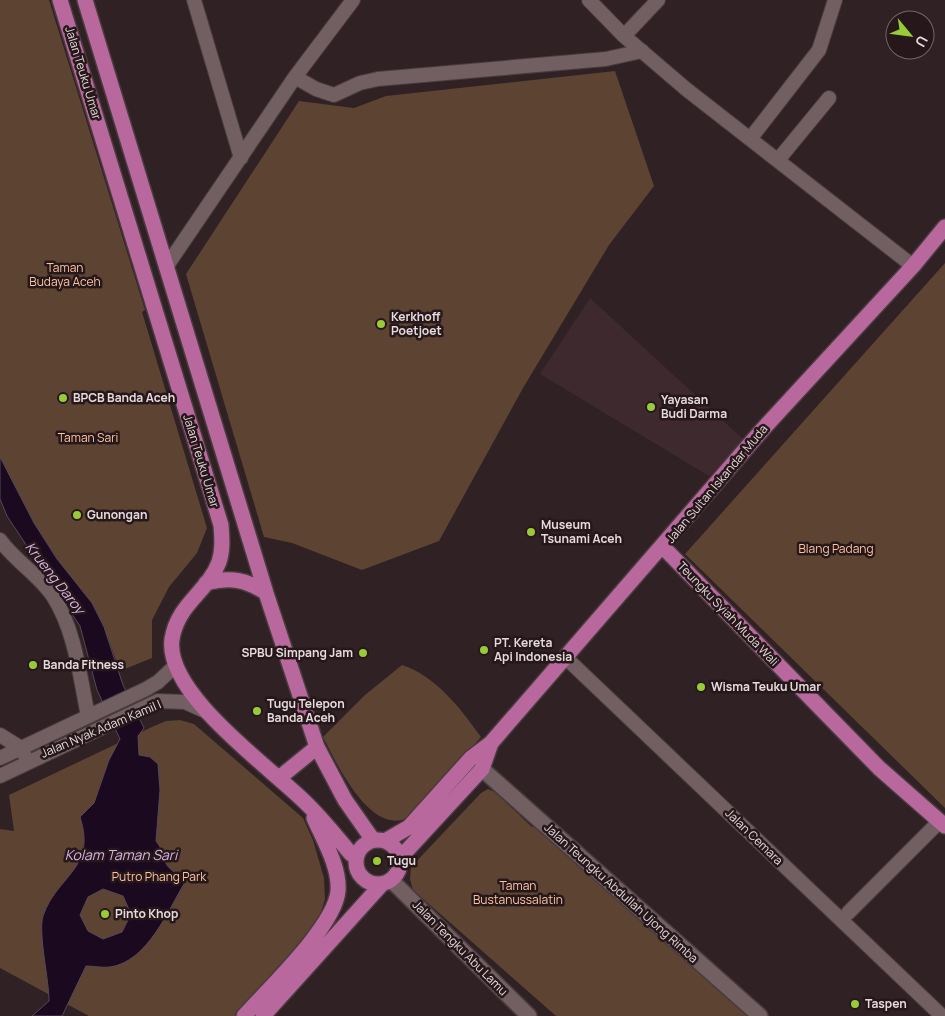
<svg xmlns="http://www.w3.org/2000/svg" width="945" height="1016" viewBox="0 0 945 1016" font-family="Manrope,sans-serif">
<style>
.built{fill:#3e292e}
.green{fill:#5c4332}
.water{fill:#1a091f;stroke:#574858;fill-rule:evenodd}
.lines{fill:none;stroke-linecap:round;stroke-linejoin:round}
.minor-casing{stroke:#483c3f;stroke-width:16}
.tertiary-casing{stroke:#483c3f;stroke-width:18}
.trunk-casing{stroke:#483c3f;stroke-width:18}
.minor{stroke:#715f62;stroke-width:14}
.tertiary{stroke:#715f62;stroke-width:15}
.trunk{stroke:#b9689d;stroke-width:15}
.poi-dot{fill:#98cb36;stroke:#26171a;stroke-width:2}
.labels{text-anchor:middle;stroke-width:5;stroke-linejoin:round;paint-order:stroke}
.street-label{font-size:12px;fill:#e5dadc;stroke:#26171a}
.park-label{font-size:12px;fill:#fcc5a2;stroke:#26171a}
.poi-label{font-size:12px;font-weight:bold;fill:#e5dadc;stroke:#26171a;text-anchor:start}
.water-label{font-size:14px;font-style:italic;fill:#d7b3e5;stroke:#26171a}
</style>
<rect width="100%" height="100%" fill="#302124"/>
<!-- built -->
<path class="built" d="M590,298L744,440L709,476L540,374Z"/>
<!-- green -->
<path class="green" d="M0,0H49L145,310L142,312L207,528L197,553L169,587L152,620V658L120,671L104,627L92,603L57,559L34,523L0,457Z
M615,71L654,186L609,245L523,388L439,541L362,570L292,543L264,537L186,274L299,101L354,108L386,96Z
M945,263V808L685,554Z
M402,665C436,676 461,709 481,737L415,812C411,814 406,819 402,820C366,828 336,762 323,737L365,695Z
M180,720L194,724L303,818L313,840L324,878L325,899L317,926L236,1016H89L0,968V829L14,831L9,795L154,726L166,721Z
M488,789L495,792L532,827H546L753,1016H556L413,890L410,879L411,867L481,793Z"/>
<!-- water -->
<path class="water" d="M0,457L34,523L57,559L92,603L104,627L123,685L144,728L138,736L139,755L150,757L158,764L160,790L156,841C170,859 157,864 183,877L185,882C168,911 147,962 110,967C102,968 94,966 86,966L62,1016H32L49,1001C49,979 38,934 43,916C57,875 97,869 80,817L94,803L109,760L120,739L97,690L80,626L7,516L0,499ZM103,889L123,896L131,914L122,932L103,939L88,931L80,915L88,897Z"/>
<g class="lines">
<defs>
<path id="minor" d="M194,0L241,158
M589,0L624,36L686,89L913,266
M624,36L658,0
M295,77L316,89L334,95L360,83L378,79L606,59L642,51
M750,139L819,50L835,0
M778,160L829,98
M166,267L295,77L353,0
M0,540C15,561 39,575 53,596C75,630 80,677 88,716
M565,657L942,1016
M0,735L21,748L24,754
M0,758L146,689L158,682L175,666
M0,776L158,701L185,702L205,711
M848,913L940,821"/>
<path id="tertiary" d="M482,769L760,1016
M391,880L529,1016"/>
<path id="trunk" d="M60,0L221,525C222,538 223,550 219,562C208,592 178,603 172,639C164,694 273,769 308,805C323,820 337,837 351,854
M85,0L266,593L317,747L345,800L373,840
M663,547L879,768L945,826
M206,583C230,577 246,579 266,593
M279,778L317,747
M356 862a22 22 0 1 1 44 0a22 22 0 1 1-44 0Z
M385,841L409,827L471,758L491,743L763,429L913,266L945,227
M400,858L482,769L491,743
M244,1016C268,989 335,926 338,891C340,867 323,839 314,818
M263,1016L382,884"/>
</defs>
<!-- minor casing -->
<use href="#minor" class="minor-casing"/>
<!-- tertiary casing -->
<use href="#tertiary" class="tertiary-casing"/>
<!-- trunk casing -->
<use href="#trunk" class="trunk-casing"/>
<!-- minor -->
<use href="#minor" class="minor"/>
<!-- tertiary -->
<use href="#tertiary" class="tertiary"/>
<!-- trunk -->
<use href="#trunk" class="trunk"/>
</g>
<!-- markers -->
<g class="poi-dot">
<circle cx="381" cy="324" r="5"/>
<circle cx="63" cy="398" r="5"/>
<circle cx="651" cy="407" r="5"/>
<circle cx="77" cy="515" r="5"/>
<circle cx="531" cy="532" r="5"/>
<circle cx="484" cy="650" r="5"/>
<circle cx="363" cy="653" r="5"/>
<circle cx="33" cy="665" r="5"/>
<circle cx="701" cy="687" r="5"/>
<circle cx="257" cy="711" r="5"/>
<circle cx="377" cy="861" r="5"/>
<circle cx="105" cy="914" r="5"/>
<circle cx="855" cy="1004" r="5"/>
</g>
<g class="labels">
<!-- street labels -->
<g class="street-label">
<text transform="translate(83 73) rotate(73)" y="4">Jalan Teuku Umar</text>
<text transform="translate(201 461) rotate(73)" y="4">Jalan Teuku Umar</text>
<text transform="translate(717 484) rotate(-50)" y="4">Jalan Sultan Iskandar Muda</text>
<text transform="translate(728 614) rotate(46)" y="4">Teungku Syiah Muda Wali</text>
<text transform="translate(101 729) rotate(-23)" y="4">Jalan Nyak Adam Kamil I</text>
<text transform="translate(754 837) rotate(44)" y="4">Jalan Cemara</text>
<text transform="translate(621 893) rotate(42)" y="4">Jalan Teungku Abdullah Ujong Rimba</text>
<text transform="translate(460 948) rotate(45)" y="4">Jalan Tengku Abu Lamu</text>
</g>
<!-- park labels -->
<g class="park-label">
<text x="65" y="272">Taman<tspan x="65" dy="14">Budaya Aceh</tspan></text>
<text x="88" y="442">Taman Sari</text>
<text x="836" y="553">Blang Padang</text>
<text x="159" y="881">Putro Phang Park</text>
<text x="518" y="890">Taman<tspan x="518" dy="14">Bustanussalatin</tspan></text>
</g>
<!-- poi labels -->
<g class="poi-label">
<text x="391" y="321">Kerkhoff<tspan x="391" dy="14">Poetjoet</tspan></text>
<text x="73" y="402">BPCB Banda Aceh</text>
<text x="661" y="404">Yayasan<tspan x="661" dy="14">Budi Darma</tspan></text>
<text x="87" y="519">Gunongan</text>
<text x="541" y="529">Museum<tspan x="541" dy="14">Tsunami Aceh</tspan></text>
<text x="494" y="647">PT. Kereta<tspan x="494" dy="14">Api Indonesia</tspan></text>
<text x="353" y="657" text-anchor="end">SPBU Simpang Jam</text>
<text x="43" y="669">Banda Fitness</text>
<text x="711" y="691">Wisma Teuku Umar</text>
<text x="267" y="708">Tugu Telepon<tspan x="267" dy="14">Banda Aceh</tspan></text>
<text x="387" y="865">Tugu</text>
<text x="115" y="918">Pinto Khop</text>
<text x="865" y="1008">Taspen</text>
</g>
<!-- water labels -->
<g class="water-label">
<text transform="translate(55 578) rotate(52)" y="5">Krueng Daroy</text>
<text x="121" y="860">Kolam Taman Sari</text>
</g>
</g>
<!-- north arrow -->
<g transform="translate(910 35) rotate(119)"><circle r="24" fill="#26171a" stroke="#726568"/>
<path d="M0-4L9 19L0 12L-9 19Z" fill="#98cb36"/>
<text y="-8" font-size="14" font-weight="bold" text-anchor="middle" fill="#e5dadc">U</text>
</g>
</svg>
